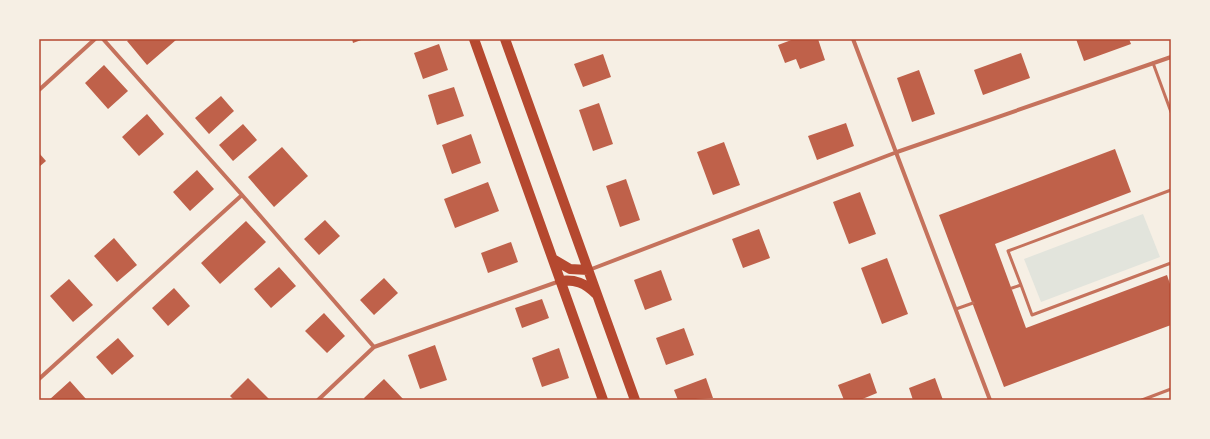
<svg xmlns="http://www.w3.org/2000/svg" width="1210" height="439" viewBox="0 0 1210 439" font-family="Inter,sans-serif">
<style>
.green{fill:#e2e4dc}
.building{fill:#bf614a}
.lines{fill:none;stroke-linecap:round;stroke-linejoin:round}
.service{stroke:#c5725c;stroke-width:3}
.minor{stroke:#c5725c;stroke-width:4}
.primary{stroke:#b5482f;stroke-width:10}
.neatline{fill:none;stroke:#b5482f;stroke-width:1.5}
</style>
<rect width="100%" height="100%" fill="#f6efe4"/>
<!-- green -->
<path class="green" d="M1143,214L1160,257L1041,302L1024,259Z"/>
<!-- building -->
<path class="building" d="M130,39H175L176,40L147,65L127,41Z
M352,39H364L353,43Z
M794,39H818L825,60L800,69L796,59L785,63L778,45Z
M1076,39H1129L1131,44L1084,61Z
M439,44L448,70L423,79L414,53Z
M1021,53L1030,78L983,95L974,70Z
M603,54L611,77L583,87L574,64Z
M104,65L128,91L108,109L85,83Z
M919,70L935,114L912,122L897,78Z
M454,87L464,116L437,125L428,95Z
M221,96L234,111L209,134L195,118Z
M599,103L613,144L593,151L579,110Z
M147,114L164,134L139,156L122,137Z
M846,123L854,146L817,160L808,136Z
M243,124L257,140L233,161L219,145Z
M471,134L481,163L452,174L442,145Z
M724,142L740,185L713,195L697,152Z
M282,147L308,176L274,207L248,177Z
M1115,149L1131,192L995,244L1026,328L1167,275L1171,287V325L1004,387L939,215Z
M39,153L46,161L39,167Z
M197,170L214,189L190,211L173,192Z
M626,179L640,220L620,227L606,186Z
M488,182L499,211L455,228L444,199Z
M860,192L876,234L849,244L833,202Z
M325,220L340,236L319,255L304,239Z
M246,221L266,242L220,284L201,263Z
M759,229L770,258L743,268L732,239Z
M114,238L137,265L117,282L94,256Z
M511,242L518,262L488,273L481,253Z
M887,258L908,314L882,324L861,268Z
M279,267L296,286L271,308L254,289Z
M661,270L672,300L645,310L634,280Z
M384,278L398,293L374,315L360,300Z
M69,279L93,305L73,322L50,296Z
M174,288L190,306L168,326L152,308Z
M542,299L549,318L522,328L515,308Z
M324,313L345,336L327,353L305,331Z
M684,328L694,355L666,365L656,338Z
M118,338L134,356L112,375L96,357Z
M435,345L447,380L420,389L408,355Z
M559,348L569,378L542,387L532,358Z
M870,373L877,393L860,400H844L838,385Z
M248,378L270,400H234L230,396Z
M706,378L713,398L678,400L674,390Z
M935,378L943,400H913L909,388Z
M384,379L404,400H365L364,398Z
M70,381L86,399L84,400H49Z"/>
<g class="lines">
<!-- service -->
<path class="service" d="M1153,63L1171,112
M1021,285L1008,251L1171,190
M1012,288L1021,285L1032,315L1171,263
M956,309L973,303
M1142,400L1171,389"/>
<!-- minor -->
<path class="minor" d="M103,39L242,195L374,347
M853,39L990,400
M39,90L95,39
M589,270L897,152L1171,57
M39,379L242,195
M318,400L374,347L560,281"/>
<!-- primary -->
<path class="primary" d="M474,39L603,400
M505,39L635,400
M553,259L570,269L588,270
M560,281C575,279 585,283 596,294"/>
</g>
<!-- border -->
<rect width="1210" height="439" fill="none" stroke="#f6efe4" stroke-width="80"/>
<rect x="40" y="40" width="1130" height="359" class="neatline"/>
</svg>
